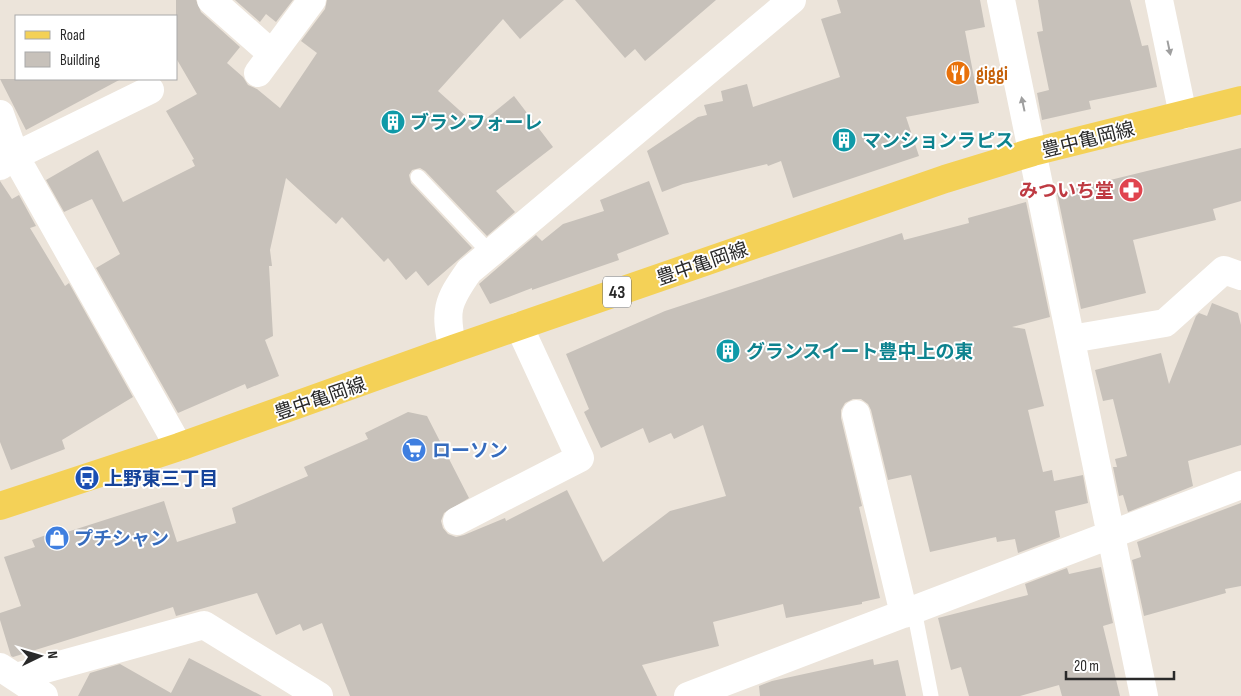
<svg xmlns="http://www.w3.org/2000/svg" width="1241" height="696" viewBox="0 0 1241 696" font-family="'Sofia Sans Condensed','Noto Sans JP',sans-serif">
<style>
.building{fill:#c7c1ba}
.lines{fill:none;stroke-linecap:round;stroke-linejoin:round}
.service{stroke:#fff;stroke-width:15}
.minor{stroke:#fff;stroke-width:28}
.primary{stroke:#f4d157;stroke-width:28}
.oneway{fill:#9f9f9f}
.labels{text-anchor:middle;stroke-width:4;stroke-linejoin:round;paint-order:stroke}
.shield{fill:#fff;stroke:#696969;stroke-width:1}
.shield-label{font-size:18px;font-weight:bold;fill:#292929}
.food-label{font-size:19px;font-weight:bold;fill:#c56008;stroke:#fff;text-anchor:start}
.culture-label{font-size:19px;font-weight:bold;fill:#0d838f;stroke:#fff;text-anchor:start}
.street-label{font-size:19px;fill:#292929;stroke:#fff}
.health-label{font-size:19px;font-weight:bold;fill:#be3a42;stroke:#fff;text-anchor:end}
.shop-label{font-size:19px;font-weight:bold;fill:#366cbe;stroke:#fff;text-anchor:start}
.transit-label{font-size:19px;font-weight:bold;fill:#164399;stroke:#fff;text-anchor:start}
</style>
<rect width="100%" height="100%" fill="#ece4da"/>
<!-- building -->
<path class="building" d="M176,0H196L201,12L240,47L227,63L243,77L248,85L257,89L280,108L317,53L301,41L325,9L327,0H564L520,39L503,19L438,91L477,126L514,96L553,147L496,191L515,212L487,236L425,171L420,168L412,170L409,175L411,183L472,248L428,286L416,271L406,280L388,258L384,262L342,217L336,224L286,178L270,250L272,266H269L273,336L265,340L279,376L247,389L245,384L178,413L96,268L120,254L92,199L64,212L46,180L98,150L123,202L195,166L192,160L194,159L166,111L197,94L176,58Z
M235,0H293L276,22L266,14L260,22Z
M575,0H716L645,61L635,49L625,58Z
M837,0H980L985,27L965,31L979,103L906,117L919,156L793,198L781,161L768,166L767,164L683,184L662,192L647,151L698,117L707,115L704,105L723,101L721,91L747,84L753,107L840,77L821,19L841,13Z
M1038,0H1130L1142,46L1148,45L1157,87L1089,101L1091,109L1042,120L1037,93L1049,90L1037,32L1043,31Z
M0,79H121L26,130Z
M1241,148V201L1213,209L1216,220L1133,240L1146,293L1081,309L1057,193Z
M0,181L12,199L19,195L36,226L30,228L65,286L69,283L133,397L62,440L65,449L11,470L0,442Z
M649,181L669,234L617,254L619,260L532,290V288L490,304L479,284L536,235L542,241L563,224L604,211L600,200Z
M1026,202L1050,317L1012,327L1025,329L1044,406L1028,410L1043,472L1052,470L1054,481L1083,475L1088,503L1055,511L1060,537L1018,553L1015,539L997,542L996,537L930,552L911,475L888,480L871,410L868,404L861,399H853L845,403L841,410V418L862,506L859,507L880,598L862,602V604L786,618L783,604L713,622L719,646L642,665L657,696H350L322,623L303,631L300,624L276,635L257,593L176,616L173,607L13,657L11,656L0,620V613L21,606L4,557L35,547L32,540L63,529L64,533L164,501L177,542L236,523L232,508L308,476L304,467L368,439L365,433L408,412L427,416L469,498L444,513L441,521L443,528L448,534L456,537L464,535L505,518L506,521L567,490L603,562L670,511L726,496L703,425L674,439L671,433L649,443L643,428L601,448L584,412L589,409L566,354L665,311L902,233L904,240L969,223L968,218Z
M1212,303L1238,313L1241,325V445L1188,461L1193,486L1128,512L1123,495L1119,496L1113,467H1117L1115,459L1127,456L1113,399L1103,401L1095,370L1161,353L1169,384L1196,316L1199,313L1207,316Z
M1241,503V586L1225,589L1226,593L1144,616L1132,560L1141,557L1137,542Z
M1101,567L1113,623L1103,626L1120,696H1062L1059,685L1020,696H969L961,667L951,670L938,618L1028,595L1025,584L1067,568L1069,574Z
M189,658L262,696H78L90,673L120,664L171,693Z
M873,659L874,665L898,660L906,696H760L759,686L772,681Z"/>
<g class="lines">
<!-- service -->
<path class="service" d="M418,177L490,253
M914,610L931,696"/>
<!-- minor -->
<path class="minor" d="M211,0L272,54
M1001,0L1144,696
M1159,0L1183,115
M258,73L312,0
M0,114L15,156L179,447
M0,166L15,156L150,90
M1071,339L1165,323L1224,270L1241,276
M453,349C444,311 447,302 469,271L792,0
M856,414L904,614
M457,521L580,458L519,326
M0,667L44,696
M16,677L204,625L319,696
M688,696L1241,485"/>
<!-- primary -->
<path class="primary" d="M0,506L179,447L453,349L945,179L1033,152L1241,100"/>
</g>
<!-- one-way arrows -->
<defs><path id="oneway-solid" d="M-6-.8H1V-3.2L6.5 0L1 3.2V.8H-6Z" transform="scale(1.25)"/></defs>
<g class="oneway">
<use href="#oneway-solid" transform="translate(1169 48) rotate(78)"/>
<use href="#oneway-solid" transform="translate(1023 104) rotate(-102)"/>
</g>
<!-- icons -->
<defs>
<symbol id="restaurant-disc" viewBox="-11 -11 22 22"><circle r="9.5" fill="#e8710a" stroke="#fff"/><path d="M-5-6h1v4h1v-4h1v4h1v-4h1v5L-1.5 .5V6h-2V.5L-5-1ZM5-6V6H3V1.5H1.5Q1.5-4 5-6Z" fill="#fff"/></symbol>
<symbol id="building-disc" viewBox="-11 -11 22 22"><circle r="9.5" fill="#0f9aa8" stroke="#fff"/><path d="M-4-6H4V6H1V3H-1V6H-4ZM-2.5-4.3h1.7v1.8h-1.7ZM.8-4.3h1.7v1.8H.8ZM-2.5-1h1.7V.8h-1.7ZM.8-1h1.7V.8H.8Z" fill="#fff"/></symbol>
<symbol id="pharmacy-disc" viewBox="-11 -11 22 22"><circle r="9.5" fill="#e0444e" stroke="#fff"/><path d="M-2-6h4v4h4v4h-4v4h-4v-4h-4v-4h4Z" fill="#fff"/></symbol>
<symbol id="supermarket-disc" viewBox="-11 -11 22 22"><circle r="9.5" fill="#3f7fe0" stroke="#fff"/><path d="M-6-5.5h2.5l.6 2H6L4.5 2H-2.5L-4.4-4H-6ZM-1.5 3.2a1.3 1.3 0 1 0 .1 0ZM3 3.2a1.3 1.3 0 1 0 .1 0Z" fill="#fff"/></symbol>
<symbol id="bus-disc" viewBox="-11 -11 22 22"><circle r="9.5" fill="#1a4fb4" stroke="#fff"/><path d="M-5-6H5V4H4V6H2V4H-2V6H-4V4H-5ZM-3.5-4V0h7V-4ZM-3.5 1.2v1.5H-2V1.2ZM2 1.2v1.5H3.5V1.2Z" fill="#fff"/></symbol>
<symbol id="shop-disc" viewBox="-11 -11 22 22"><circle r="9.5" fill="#3f7fe0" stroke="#fff"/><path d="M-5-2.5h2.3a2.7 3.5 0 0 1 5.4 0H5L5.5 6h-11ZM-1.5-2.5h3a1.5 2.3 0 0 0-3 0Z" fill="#fff"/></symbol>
</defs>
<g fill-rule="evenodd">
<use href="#restaurant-disc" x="944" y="59" width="28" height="28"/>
<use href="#building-disc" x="379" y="108" width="28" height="28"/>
<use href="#building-disc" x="830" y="126" width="28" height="28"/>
<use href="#pharmacy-disc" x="1117" y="176" width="28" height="28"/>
<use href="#building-disc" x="714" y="337" width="28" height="28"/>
<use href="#supermarket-disc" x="400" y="436" width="28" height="28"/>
<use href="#bus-disc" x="73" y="464" width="28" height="28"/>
<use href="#shop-disc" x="43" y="524" width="28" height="28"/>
</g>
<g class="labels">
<!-- shield labels -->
<rect class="shield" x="603" y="276.5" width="28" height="31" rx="4"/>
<g class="shield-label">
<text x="617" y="298">43</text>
</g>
<!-- food labels -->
<g class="food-label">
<text x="976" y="80">giggi</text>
</g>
<!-- culture labels -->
<g class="culture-label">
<text x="410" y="129">ブランフォーレ</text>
<text x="862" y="147">マンションラピス</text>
<text x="746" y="358">グランスイート豊中上の東</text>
</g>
<!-- street labels -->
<g class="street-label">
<text transform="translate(1088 139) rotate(-14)" y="7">豊中亀岡線</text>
<text transform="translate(702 263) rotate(-19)" y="7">豊中亀岡線</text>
<text transform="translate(320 398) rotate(-19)" y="7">豊中亀岡線</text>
</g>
<!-- health labels -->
<g class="health-label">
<text x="1114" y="197">みついち堂</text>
</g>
<!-- shop labels -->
<g class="shop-label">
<text x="432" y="457">ローソン</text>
<text x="74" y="545">プチシャン</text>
</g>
<!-- transit labels -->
<g class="transit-label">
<text x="104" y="485">上野東三丁目</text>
</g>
</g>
<!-- legend -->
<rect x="15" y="15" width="162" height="65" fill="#ffffff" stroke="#a9a9a9"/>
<rect x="25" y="31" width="25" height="8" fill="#f4d157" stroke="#a9a9a9"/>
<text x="60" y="40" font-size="15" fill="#292929">Road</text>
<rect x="25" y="52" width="25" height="15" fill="#c7c1ba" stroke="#a9a9a9"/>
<text x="60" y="65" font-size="15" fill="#292929">Building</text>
<!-- north arrow -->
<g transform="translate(40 656) rotate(85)" stroke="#ffffff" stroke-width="4" paint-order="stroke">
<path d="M0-4L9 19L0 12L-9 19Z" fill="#292929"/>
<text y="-8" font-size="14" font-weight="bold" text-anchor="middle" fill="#292929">N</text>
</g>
<!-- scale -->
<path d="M1066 671v8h108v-8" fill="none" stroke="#292929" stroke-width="2.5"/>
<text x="1074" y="671" font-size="15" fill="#292929" stroke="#ffffff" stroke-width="4" paint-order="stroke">20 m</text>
</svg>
